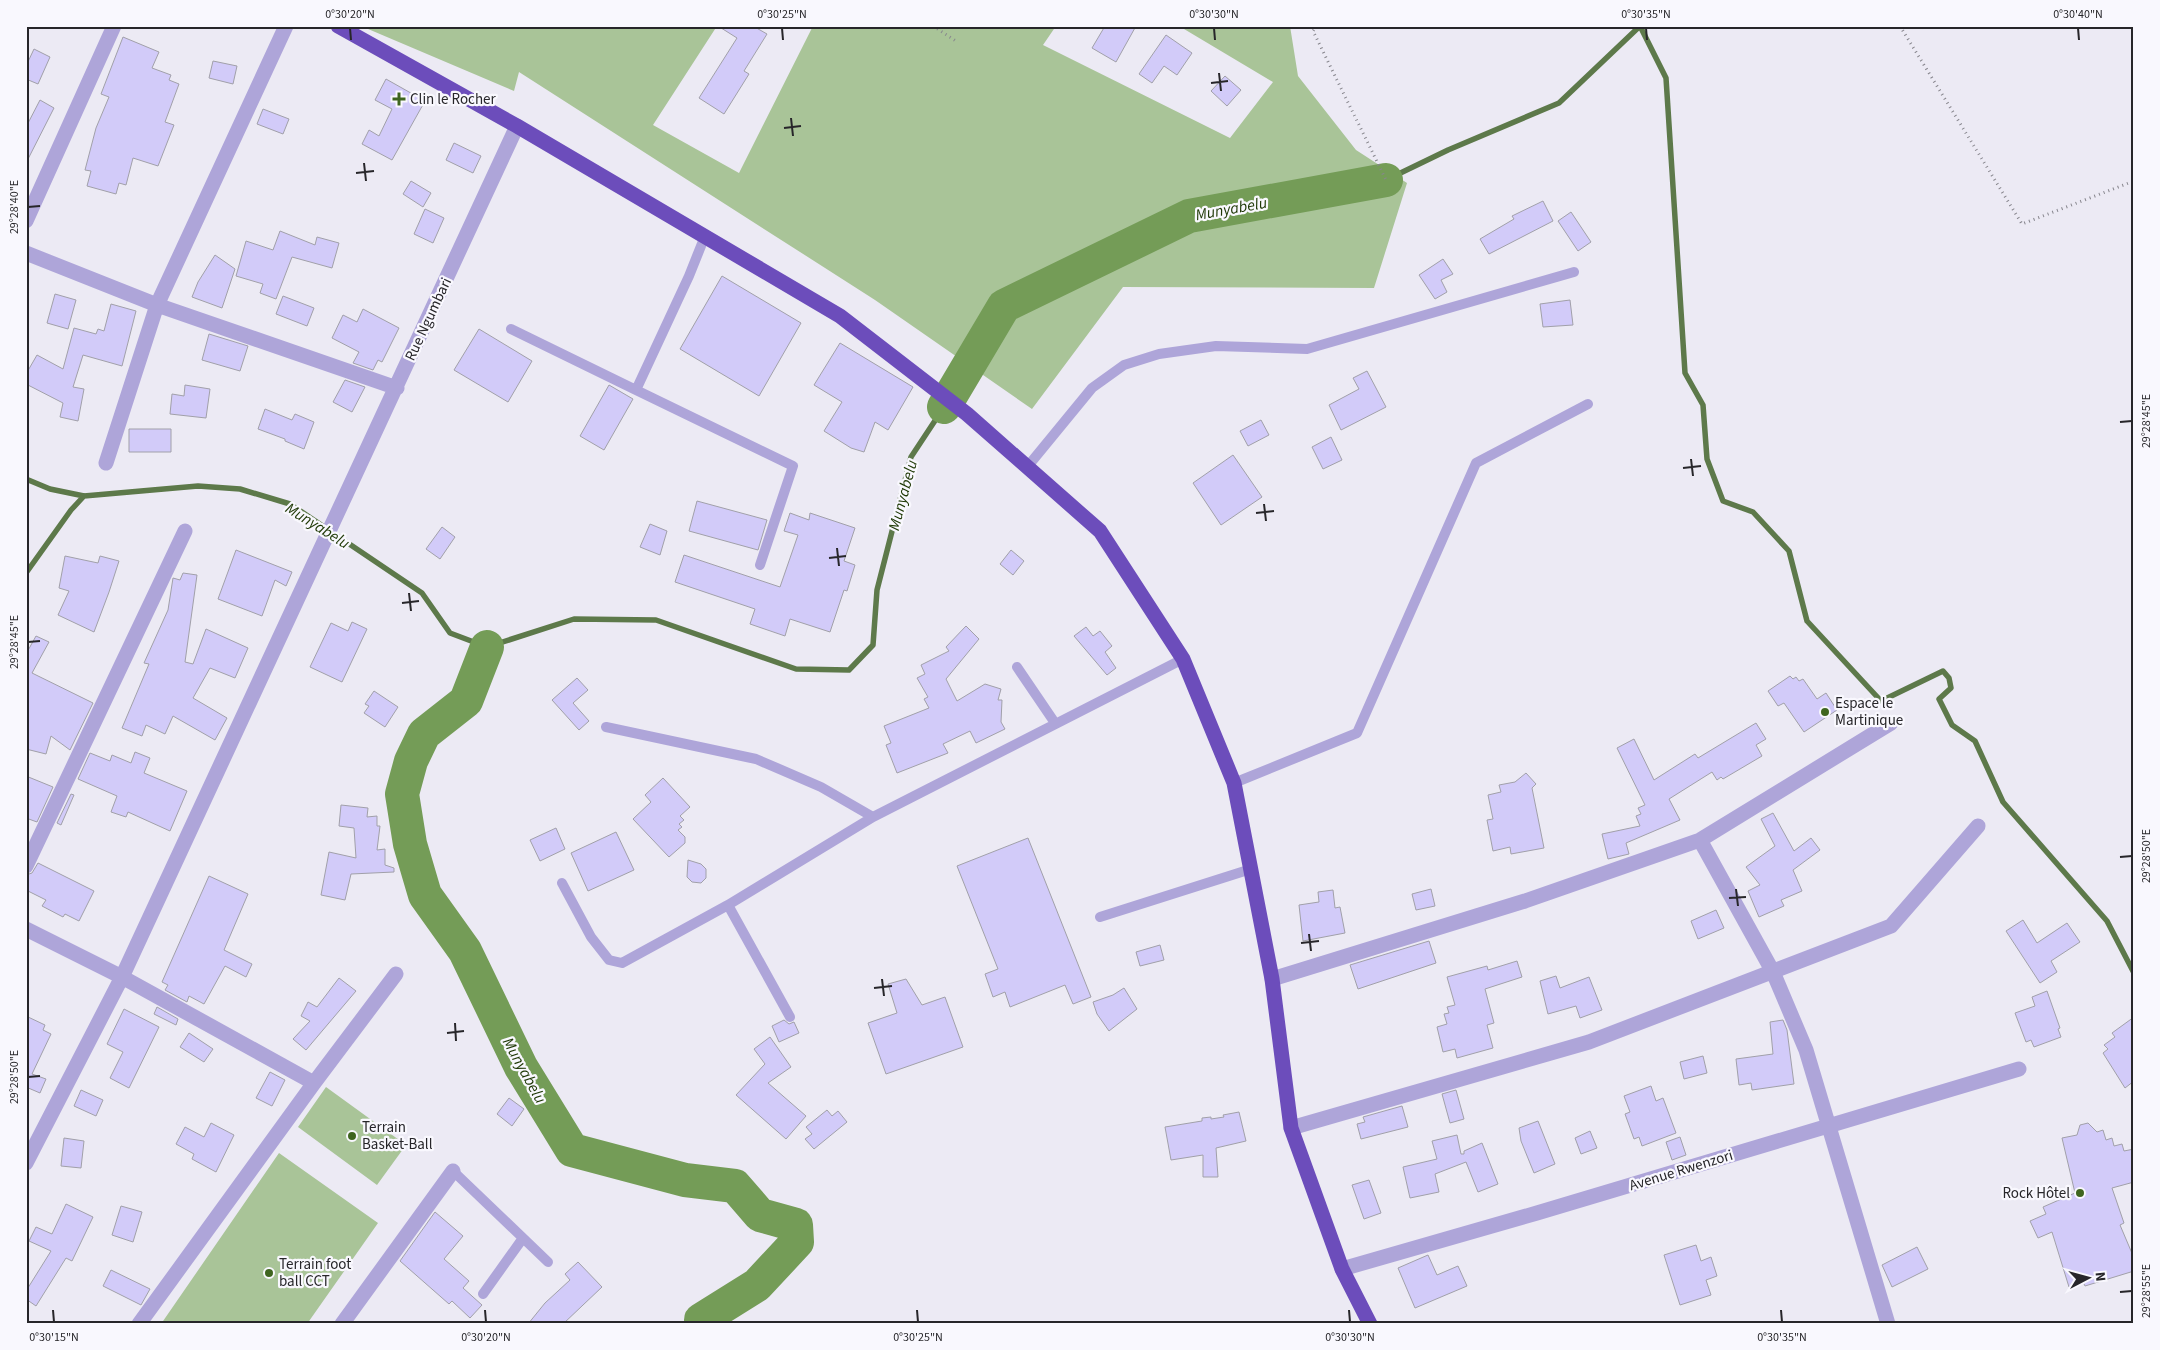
<svg xmlns="http://www.w3.org/2000/svg" width="2160" height="1350" viewBox="0 0 2160 1350" font-family="'Source Sans 3',sans-serif">
<style>
.green{fill:#a9c498}
.lines{fill:none;stroke-linecap:round;stroke-linejoin:round}
.stream{stroke:#5d794a;stroke-width:5.5}
.river{stroke:#749c57;stroke-width:34}
.building{fill:#d2cbf9;stroke:#a1a0a9}
.path{stroke:#87868d;stroke-width:3;stroke-dasharray:1 4;stroke-linecap:butt}
.lane{stroke:#aea5d9;stroke-width:10}
.street{stroke:#aea5d9;stroke-width:15}
.highway{stroke:#6c4dbb;stroke-width:15}
.ticks{fill:none;stroke:#27262a;stroke-width:2}
.poi-dot{fill:#3f651f;stroke:#f9f8fe;stroke-width:2}
.labels{text-anchor:middle;stroke-width:4.5;stroke-linejoin:round;paint-order:stroke}
.poi-label{font-size:15px;fill:#27262a;stroke:#f9f8fe;text-anchor:start}
.street-label{font-size:15px;fill:#27262a;stroke:#f9f8fe}
.water-label{font-size:16px;font-style:italic;fill:#1d3704;stroke:#f9f8fe}
.neatline{fill:none;stroke:#27262a;stroke-width:2}
.ticks-label{font-size:12px;text-anchor:middle;fill:#27262a}
</style>
<rect width="100%" height="100%" fill="#eceaf4"/>
<!-- green -->
<path class="green" d="M361,26H717L653,125L739,173L813,26H1056L1043,45L1230,138L1273,82L1179,26H1290L1298,76L1356,150L1407,183L1374,288L1123,287L1032,409L875,300L519,72L514,91Z
M326,1087L406,1145L377,1185L298,1127Z
M279,1153L378,1223L307,1324H161Z"/>
<g class="lines">
<!-- stream -->
<path class="stream" d="M1640,26L1666,78L1685,373L1703,405L1707,459L1723,501L1753,512L1789,551L1807,621L1881,701L1943,671L1949,678L1951,688L1939,699L1952,725L1975,741L2003,802L2107,921L2134,973
M1386,180L1448,150L1559,103L1640,26
M26,479L50,489L84,496L198,486L240,489L290,504L422,593L450,633L487,647L574,619L656,620L796,669L849,670L873,645L877,590L911,457L944,407
M26,573L71,510L84,496"/>
<!-- river -->
<path class="river" d="M944,407L1004,306L1189,216L1386,180
M487,647L466,701L424,734L411,761L402,794L410,844L425,895L465,951L521,1067L572,1150L685,1180L735,1186L760,1215L796,1225L797,1242L757,1285L701,1320V1324"/>
</g>
<!-- building -->
<path class="building" d="M718,26H753L767,34L744,71L749,74L724,114L699,98L737,38Z
M1105,26H1136L1116,62L1092,48Z
M1166,35L1192,53L1177,75L1164,66L1152,83L1139,74Z
M123,37L159,52L152,68L171,75L169,80L179,84L165,122L174,125L158,166L133,158L126,185L119,183L116,194L87,186L91,171L85,170L96,128L109,97L101,94Z
M34,49L50,57L38,84L26,79V66Z
M213,61L237,66L233,84L209,78Z
M1225,76L1241,90L1227,106L1211,91Z
M386,79L425,101L392,160L362,144L369,130L379,136L392,109L375,100Z
M40,100L54,108L26,163V127Z
M263,109L289,119L283,134L257,124Z
M454,143L481,156L473,173L446,160Z
M411,181L431,193L423,207L403,194Z
M1543,201L1553,221L1489,254L1480,239L1514,219L1512,216Z
M425,209L444,218L433,243L414,234Z
M1571,212L1591,242L1578,251L1558,221Z
M280,231L315,245L317,237L339,243L332,268L292,257L276,299L260,293L263,284L236,276L246,241L273,250Z
M215,255L235,269L222,308L192,297L198,282Z
M1443,259L1453,274L1441,280L1447,292L1435,299L1419,275Z
M722,276L801,323L759,396L680,349Z
M55,294L76,300L68,329L47,323Z
M283,296L314,308L307,326L276,314Z
M1570,300L1573,325L1543,327L1540,304Z
M111,304L136,311L122,366L83,355L73,387L84,389L78,421L60,417L63,403L26,384V374L37,355L63,369L74,328L96,334L98,329L104,331Z
M363,309L399,328L382,362L378,360L373,370L353,363L359,352L332,338L343,315L357,322Z
M479,329L532,361L508,402L454,370Z
M209,334L248,346L240,371L202,360Z
M840,343L913,387L888,430L875,422L864,452L851,448L824,431L842,402L814,385Z
M1367,371L1386,407L1341,430L1329,405L1359,389L1353,378Z
M345,380L365,387L352,412L333,402Z
M185,385L210,389L206,418L170,414L172,394L184,396Z
M609,385L633,399L604,450L580,436Z
M265,409L292,420L295,414L314,422L304,449L285,441V439L258,429Z
M1261,420L1269,435L1248,446L1240,431Z
M129,429H171V452H129Z
M1331,437L1342,460L1323,469L1312,447Z
M1233,455L1262,497L1221,525L1193,483Z
M697,501L767,520L758,550L689,531Z
M790,513L809,520L810,513L855,528L844,561L855,565L847,591L844,590L830,632L790,619L785,636L750,624L755,609L675,582L684,555L780,587L798,535L784,531Z
M650,524L667,531L660,555L640,547Z
M442,527L455,537L440,559L426,549Z
M236,550L292,572L286,586L275,580L262,616L218,599Z
M1011,550L1024,561L1013,575L1000,564Z
M65,556L98,563L100,556L119,561L109,592L94,632L58,615L69,591L59,588Z
M183,573L197,575L185,662L193,664L206,629L248,648L235,678L210,668L193,698L227,718L215,740L173,716L165,734L146,725L142,736L122,728L149,664L144,663L168,610L173,578L180,580Z
M352,622L367,629L342,682L310,667L331,623L348,631Z
M966,626L979,639L946,679L957,701L985,684L1001,689L998,700H1002L1001,722L1005,729L976,743L970,731L943,744L948,753L897,773L886,745L891,743L884,726L929,708L924,699L928,697L917,678L925,674L921,665L949,651L946,647Z
M1086,627L1093,636L1100,631L1112,646L1105,652L1116,668L1107,675L1074,636Z
M36,636L49,642L32,673L93,703L70,750L51,736L46,754L26,749V654Z
M1790,676L1793,679L1796,677L1799,681L1803,679L1817,699L1826,693L1837,710L1804,732L1784,703L1778,706L1768,691Z
M577,678L588,690L573,703L589,721L579,730L552,700Z
M374,691L398,707L385,727L364,713L369,706L365,704Z
M1756,723L1766,739L1756,745L1762,756L1723,779L1721,777L1717,780L1712,772L1669,799L1680,820L1626,843L1629,854L1608,859L1602,834L1640,826L1636,816L1641,814L1638,808L1645,805L1617,748L1634,739L1654,780L1695,754L1698,758Z
M135,752L150,758L144,773L187,791L170,831L128,812L126,817L111,812L117,796L78,779L90,753L110,761L112,755L131,763Z
M1526,773L1536,784L1532,788L1544,848L1511,854L1510,847L1493,851L1487,820L1493,819L1488,795L1501,792L1499,785L1515,782Z
M26,776L53,787L37,822L26,818Z
M663,778L690,807L680,816L684,820L679,824L682,827L678,830L685,837V843L669,857L633,819L651,802L645,795Z
M71,794L74,795L61,825L57,823Z
M341,805L368,808L367,817L377,816V826H380L377,850L385,849V865L394,868V872L351,874L345,900L321,895L329,852L356,858L354,828L339,826Z
M1773,813L1794,851L1811,838L1820,850L1793,870L1802,891L1781,900L1784,906L1759,917L1748,891L1760,885L1746,867L1775,846L1761,819Z
M556,828L565,849L540,861L530,840Z
M616,832L634,870L588,891L571,853Z
M1028,838L1091,997L1073,1004L1065,985L1010,1007L1005,992L993,997L985,974L998,969L957,866Z
M688,860L701,864L706,869V878L701,883L692,882L687,877Z
M38,863L94,891L79,921L65,914L63,917L42,906L46,900L26,890V875L32,873Z
M209,876L248,894L224,950L252,964L246,977L225,966L204,1004L189,996L187,1002L165,990L168,985L162,982Z
M1431,889L1435,906L1416,910L1412,894Z
M1333,890L1335,908L1340,907L1345,933L1303,941L1299,905L1319,902L1318,892Z
M1716,910L1724,928L1698,939L1691,921Z
M2023,920L2037,943L2067,923L2080,942L2051,961L2057,972L2040,983L2006,931Z
M1429,941L1436,963L1358,989L1350,965Z
M1160,945L1164,960L1140,966L1136,952Z
M1517,961L1522,977L1485,989L1494,1023L1487,1025L1493,1048L1457,1058L1455,1049L1443,1052L1437,1027L1447,1024L1444,1014L1449,1013L1447,1007L1455,1005L1447,977L1487,966L1488,970Z
M1556,976L1560,988L1589,977L1602,1010L1580,1018L1576,1006L1548,1014L1540,981Z
M339,978L356,991L306,1050L293,1039L310,1021L301,1016L308,1002L317,1007Z
M906,979L922,1005L945,997L963,1047L886,1074L868,1023L897,1013L888,984Z
M1124,988L1137,1009L1109,1031L1097,1014L1093,1002L1113,995Z
M2047,991L2060,1028L2058,1029L2061,1037L2034,1047L2031,1040L2026,1042L2015,1013L2035,1006L2032,997Z
M157,1007L178,1019L176,1025L154,1014Z
M124,1009L159,1027L129,1088L110,1078L123,1052L107,1044Z
M26,1016L45,1025L43,1030L51,1034L32,1074L46,1079L40,1093L26,1087Z
M2134,1017V1081L2125,1088L2103,1053L2108,1049L2104,1045L2115,1037L2112,1033Z
M784,1020L789,1024L794,1022L799,1033L779,1042L772,1026Z
M1783,1020L1787,1030L1794,1084L1752,1090L1751,1083L1739,1085L1736,1059L1773,1054L1770,1022Z
M189,1033L213,1049L204,1062L180,1047Z
M770,1037L791,1067L768,1083L806,1116L786,1139L736,1095L765,1064L754,1049Z
M1703,1056L1707,1073L1684,1079L1680,1062Z
M270,1072L285,1080L272,1106L256,1098Z
M1651,1086L1656,1101L1663,1098L1676,1133L1642,1146L1639,1137L1634,1139L1625,1114L1630,1112L1624,1096Z
M81,1090L103,1100L96,1116L74,1106Z
M1456,1090L1464,1119L1450,1123L1442,1094Z
M509,1098L524,1109L512,1126L497,1114Z
M1402,1106L1408,1127L1361,1139L1357,1124L1365,1122L1363,1117Z
M827,1110L832,1116L838,1111L847,1122L814,1149L805,1139L812,1134L806,1127Z
M1239,1112L1246,1141L1216,1148L1218,1177H1203V1155L1171,1160L1165,1127L1202,1121V1118L1211,1117V1119L1224,1117L1223,1115Z
M1538,1121L1555,1164L1534,1173L1521,1141L1519,1128Z
M211,1123L234,1135L216,1172L192,1159L194,1154L176,1144L185,1127L204,1137Z
M2088,1123L2097,1132L2103,1130L2106,1140L2112,1138L2114,1146L2122,1144L2124,1151L2134,1149V1182L2112,1188L2124,1223L2120,1225L2134,1258V1271L2085,1286L2083,1282L2069,1287L2052,1232L2038,1238L2030,1221L2046,1214L2043,1207L2075,1193L2062,1138L2077,1135L2080,1125Z
M1590,1131L1597,1148L1581,1154L1575,1138Z
M1457,1135L1461,1154H1464V1151L1482,1143L1498,1184L1478,1192L1466,1162L1435,1174L1439,1192L1410,1198L1403,1167L1437,1159L1432,1141Z
M1680,1137L1686,1155L1672,1160L1666,1142Z
M64,1138L84,1141L81,1168L61,1166Z
M1369,1180L1381,1213L1364,1219L1352,1185Z
M66,1204L93,1217L72,1261L66,1258L36,1306L26,1299V1291L51,1251L29,1241L36,1227L52,1234Z
M121,1206L142,1212L133,1242L112,1235Z
M435,1212L463,1236L444,1259L469,1281L463,1288L482,1305L470,1318L452,1301L449,1304L400,1261Z
M1696,1245L1701,1261L1711,1257L1717,1276L1706,1280L1711,1295L1680,1305L1664,1255Z
M1917,1247L1928,1269L1892,1287L1882,1265Z
M1428,1255L1437,1275L1458,1266L1467,1286L1415,1308L1398,1268Z
M578,1262L602,1287L563,1324H528L545,1303L570,1280L565,1274Z
M111,1270L150,1289L141,1305L103,1286Z"/>
<g class="lines">
<!-- path -->
<path class="path" d="M933,26L956,41
M1317,26L1313,31L1386,180
M1900,26L2022,224L2134,181"/>
<!-- lane -->
<path class="lane" d="M705,236L689,276L636,390L793,466L760,565
M511,329L636,390
M1028,466L1092,388L1124,365L1159,354L1216,346L1307,349L1574,272
M1017,667L1055,723
M606,727L756,759L821,787L873,817
M1234,783L1357,733L1476,463L1588,404
M562,883L591,937L609,960L622,963L728,905L873,817L1183,659
M728,905L790,1017
M1100,917L1251,869
M453,1171L548,1262
M483,1294L523,1238"/>
<!-- street -->
<path class="street" d="M26,221L114,26
M26,253L157,305L397,388
M106,463L157,305L286,26
M1700,840L1773,972L1806,1050L1888,1324
M26,866L185,531
M26,929L122,977L314,1083
M1272,979L1525,901L1700,840L1891,723
M1291,1128L1589,1042L1891,926L1978,826
M26,1163L122,977L517,126
M1342,1269L1537,1213L2019,1069
M139,1324L314,1083L396,974
M342,1324L453,1171"/>
<!-- highway -->
<path class="highway" d="M338,26L517,126L840,316L967,414L1100,531L1183,659L1234,783L1272,979L1291,1128L1342,1269L1370,1324"/>
</g>
<!-- ticks -->
<path class="ticks" d="M350,28L351,40M782,28L783,40M1214,28L1215,40M1646,28L1647,40M2078,28L2079,40M1219,73L1221,91M1211,83L1228,81M791,118L793,136M784,128L801,126M364,163L366,181M356,173L374,171M28,207L40,206M2120,422L2132,421M1691,459L1693,476M1683,468L1701,466M1264,504L1266,521M1256,513L1274,511M837,548L839,566M829,558L846,556M409,593L411,611M402,603L419,601M28,642L40,641M2120,857L2132,856M1736,889L1738,906M1729,898L1746,897M1309,934L1311,951M1301,943L1319,941M882,979L884,996M874,988L892,986M455,1023L456,1041M447,1033L464,1031M28,1077L40,1076M2120,1292L2132,1291M53,1310L54,1322M485,1310L486,1322M917,1310L918,1322M1349,1310L1350,1322M1781,1310L1782,1322"/>
<!-- markers -->
<g class="poi-dot">
<path d="M396.5 91.5h5v5h5v5h-5v5h-5v-5h-5v-5h5z"/>
<circle cx="1825" cy="712" r="5"/>
<circle cx="352" cy="1136" r="5"/>
<circle cx="2080" cy="1193" r="5"/>
<circle cx="269" cy="1273" r="5"/>
</g>
<g class="labels">
<!-- poi labels -->
<g class="poi-label">
<text x="410" y="104">Clin le Rocher</text>
<text x="1835" y="708">Espace le<tspan x="1835" dy="17">Martinique</tspan></text>
<text x="362" y="1132">Terrain<tspan x="362" dy="17">Basket-Ball</tspan></text>
<text x="2070" y="1198" text-anchor="end">Rock Hôtel</text>
<text x="279" y="1269">Terrain foot<tspan x="279" dy="17">ball CCT</tspan></text>
</g>
<!-- street labels -->
<g class="street-label">
<text transform="translate(428 319) rotate(-65)" y="5">Rue Ngumbari</text>
<text transform="translate(1681 1170) rotate(-17)" y="5">Avenue Rwenzori</text>
</g>
<!-- water labels -->
<g class="water-label">
<text transform="translate(1231 208) rotate(-10)" y="6">Munyabelu</text>
<text transform="translate(902 495) rotate(-75)" y="6">Munyabelu</text>
<text transform="translate(318 525) rotate(32)" y="6">Munyabelu</text>
<text transform="translate(525 1070) rotate(61)" y="6">Munyabelu</text>
</g>
</g>
<!-- border -->
<rect width="2160" height="1350" fill="none" stroke="#f9f8fe" stroke-width="55"/>
<!-- north arrow -->
<g transform="translate(2088 1278) rotate(84)" stroke="#f9f8fe" stroke-width="4" paint-order="stroke">
<path d="M0-4L9 19L0 12L-9 19Z" fill="#27262a"/>
<text y="-8" font-size="14" font-weight="bold" text-anchor="middle" fill="#27262a">N</text>
</g>
<rect x="28" y="28" width="2104" height="1294" class="neatline"/>
<g class="ticks-label">
<text x="350" y="18">0°30'20"N</text>
<text x="782" y="18">0°30'25"N</text>
<text x="1214" y="18">0°30'30"N</text>
<text x="1646" y="18">0°30'35"N</text>
<text x="2078" y="18">0°30'40"N</text>
<text transform="translate(14 207) rotate(-90)" y="4">29°28'40"E</text>
<text transform="translate(2146 421) rotate(-90)" y="4">29°28'45"E</text>
<text transform="translate(14 642) rotate(-90)" y="4">29°28'45"E</text>
<text transform="translate(2146 856) rotate(-90)" y="4">29°28'50"E</text>
<text transform="translate(14 1077) rotate(-90)" y="4">29°28'50"E</text>
<text transform="translate(2146 1291) rotate(-90)" y="4">29°28'55"E</text>
<text x="54" y="1341">0°30'15"N</text>
<text x="486" y="1341">0°30'20"N</text>
<text x="918" y="1341">0°30'25"N</text>
<text x="1350" y="1341">0°30'30"N</text>
<text x="1782" y="1341">0°30'35"N</text>
</g>
</svg>
